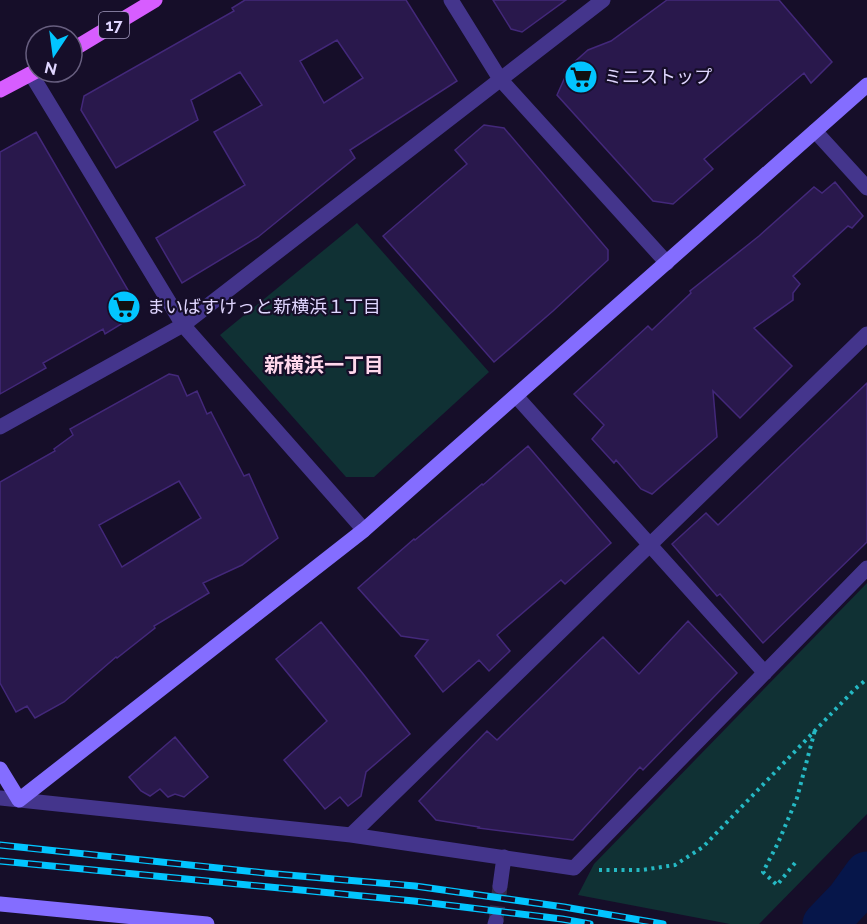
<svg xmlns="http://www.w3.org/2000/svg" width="867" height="924" viewBox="0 0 867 924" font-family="Raleway,'Noto Sans JP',sans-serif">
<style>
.green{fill:#103134}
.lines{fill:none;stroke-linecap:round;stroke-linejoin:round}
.river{stroke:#06164a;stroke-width:45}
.building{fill:#29184c;stroke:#43287a;stroke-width:1.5;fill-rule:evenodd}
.street-tunnel{stroke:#342c49;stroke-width:15;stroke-dasharray:15 8;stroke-linecap:butt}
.path{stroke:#25b9c4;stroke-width:4;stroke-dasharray:3 4.5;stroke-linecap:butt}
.street{stroke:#44358c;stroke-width:15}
.secondary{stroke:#846dff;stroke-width:15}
.primary{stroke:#d75dff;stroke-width:15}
.rail-casing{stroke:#02c5ff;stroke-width:7}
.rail{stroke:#160e29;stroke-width:4.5;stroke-dasharray:14;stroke-linecap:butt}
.labels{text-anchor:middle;stroke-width:4.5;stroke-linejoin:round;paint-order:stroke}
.shield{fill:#160e29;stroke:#a39abf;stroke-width:1.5}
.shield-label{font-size:16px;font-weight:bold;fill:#e0d6ff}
.poi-label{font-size:18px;fill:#e0d6ff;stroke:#160e29;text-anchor:start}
.neighbourhood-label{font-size:20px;font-weight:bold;fill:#ffd8ec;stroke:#160e29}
</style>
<rect width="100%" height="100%" fill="#160e29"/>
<!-- green -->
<path class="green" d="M357,223L489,372L374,477H346L220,335Z
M867,583V814L759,924H730L578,895L594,864Z"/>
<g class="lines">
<!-- river -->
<path class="river" d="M825,924L849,899L867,874"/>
</g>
<!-- building -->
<path class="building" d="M245,0H406L457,81L350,150L355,158L258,237L182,283L156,238L245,185L214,132L262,105L240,72L191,100L198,120L116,168L81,110L84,96L234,11L232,8ZM337,40L363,78L324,103L300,61Z
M493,0H566L522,32L511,29Z
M667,0H779L832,62L811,83L804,73L704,159L713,169L673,204L653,201L557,95L570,66L588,50L611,41Z
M484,125L504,128L608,250V260L553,311L494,362L383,236L467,164L455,150Z
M36,132L139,309L123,323L105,334L103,329L43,363L46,368L0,394V152Z
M835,182L863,216L852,228L848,226L793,276L800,284L793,293V300L754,328L792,366L740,418L713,391L717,437L652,494L641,489L616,460L614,463L592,439L604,425L574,394L648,326L652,330L691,293L690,291L759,236L814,187L822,193Z
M169,374L178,376L187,396L197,391L207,414L211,412L244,476L249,474L278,538L242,565L203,583L209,593L154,626L155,628L117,658L116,657L64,702L35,718L27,706L16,712L0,683V482L55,451L54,449L73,435L70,429ZM179,481L201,518L122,567L99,525Z
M867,383V542L763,643L720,594L717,596L672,544L706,513L718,525Z
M528,446L611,543L565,584L561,580L497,635L510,651L489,671L479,660L443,692L415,656L428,640L401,636L358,588L414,539L415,540L482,484L483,485Z
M688,621L737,673L643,770L640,767L573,840L478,828L479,827L436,820L419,801L487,731L497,740L603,637L639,674Z
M321,622L364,675L410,734L366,772L361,796L348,806L340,797L325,809L284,760L327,721L276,659Z
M175,737L208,777L184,797L175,794L168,797L160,789L150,796L141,791L129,777Z"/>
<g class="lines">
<!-- street-tunnel -->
<path class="street-tunnel" d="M496,921L500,886"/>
<!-- path -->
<path class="path" d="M795,863L777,885L763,872L778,843L797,798L815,730
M599,870H642L675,865L703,847L855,689L867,679"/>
<!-- street -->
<path class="street" d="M451,0L500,79L667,263
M31,74L183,325L364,530
M815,131L867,188
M516,396L765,673
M0,427L183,325L603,0
M0,798L351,835L574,868L867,568
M351,835L867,334
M500,886L504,857
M495,924L496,921"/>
<!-- secondary -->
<path class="secondary" d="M0,769L19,800L364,530L867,85
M0,904L207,924"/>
<!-- primary -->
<path class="primary" d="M72,50L155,0
M0,90L36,71"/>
<defs>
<path id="rail" d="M0,845L265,873L415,886L564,907L663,924
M0,861L414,901L562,919L590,924"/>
</defs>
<!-- rail casing -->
<use href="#rail" class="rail-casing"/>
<!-- rail -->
<use href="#rail" class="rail"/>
</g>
<!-- icons -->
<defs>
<symbol id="supermarket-disc" viewBox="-11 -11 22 22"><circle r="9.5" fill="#02c5ff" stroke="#160e29"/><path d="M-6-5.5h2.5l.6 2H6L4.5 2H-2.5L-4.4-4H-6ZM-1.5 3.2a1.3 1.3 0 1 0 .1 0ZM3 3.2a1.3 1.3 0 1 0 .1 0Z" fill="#111"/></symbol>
</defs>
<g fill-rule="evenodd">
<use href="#supermarket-disc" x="562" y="58" width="38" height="38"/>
<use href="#supermarket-disc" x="105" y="288" width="38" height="38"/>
</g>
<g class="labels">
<!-- shield labels -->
<rect class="shield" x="99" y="12" width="30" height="26" rx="4.5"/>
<g class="shield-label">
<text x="114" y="31">17</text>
</g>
<!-- poi labels -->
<g class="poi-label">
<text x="604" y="83">ミニストップ</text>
<text x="147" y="313">まいばすけっと新横浜１丁目</text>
</g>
<!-- neighbourhood labels -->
<g class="neighbourhood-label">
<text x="324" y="372">新横浜一丁目</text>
</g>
</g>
<!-- north arrow -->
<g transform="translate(54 54) rotate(193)"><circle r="28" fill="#160e29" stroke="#675e7f" stroke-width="1.5"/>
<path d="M0-4.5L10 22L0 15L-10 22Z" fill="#02c5ff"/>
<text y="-9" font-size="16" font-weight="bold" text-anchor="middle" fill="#e0d6ff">N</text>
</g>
</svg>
